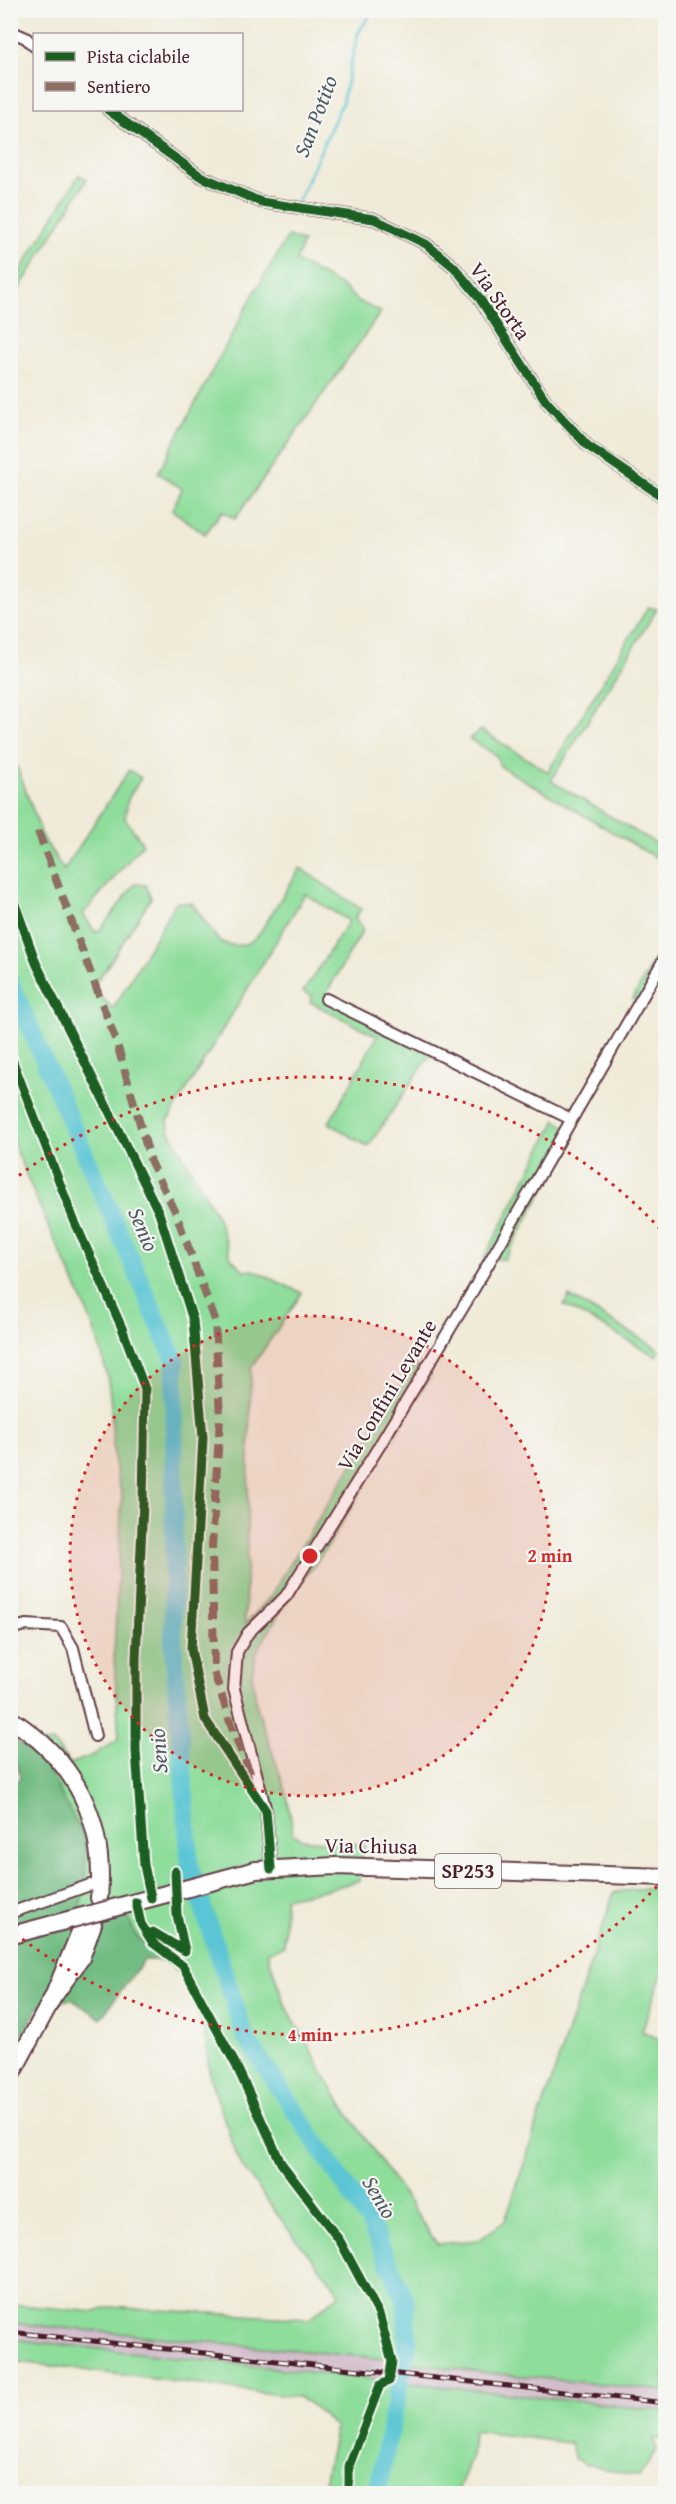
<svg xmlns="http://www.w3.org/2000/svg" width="676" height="2504" viewBox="0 0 676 2504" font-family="'Gentium Book Plus',serif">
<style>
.industrial{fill:#d1bdcb}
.green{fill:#8edd9b;stroke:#6c7e63;stroke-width:1.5}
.forest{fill:#72bc83;stroke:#5e6e57;stroke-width:1.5}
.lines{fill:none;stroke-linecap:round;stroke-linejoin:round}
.stream{stroke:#5ac5d4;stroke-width:3}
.river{stroke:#5ac5d4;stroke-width:18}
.street-casing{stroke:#633e45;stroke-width:14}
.primary-casing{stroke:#633e45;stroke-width:20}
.street{stroke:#fff;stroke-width:10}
.primary{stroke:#fff;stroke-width:16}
.rail-casing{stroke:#4a1f2b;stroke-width:5}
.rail{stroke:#f6f6f2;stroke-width:3;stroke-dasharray:9;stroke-linecap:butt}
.primary-bridge-casing{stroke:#633e45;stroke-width:20;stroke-linecap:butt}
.primary-bridge{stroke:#fff;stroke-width:16}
.quiet{stroke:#8d6e63;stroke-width:8;stroke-dasharray:15 8;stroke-linecap:butt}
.cycleway-casing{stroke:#f6f6f2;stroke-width:13}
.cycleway{stroke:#1b5e20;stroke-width:9}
.ring{fill:none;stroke:#d62828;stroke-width:3;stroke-dasharray:3 6}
.labels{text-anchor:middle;stroke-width:4.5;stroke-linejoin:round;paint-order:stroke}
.shield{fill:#f6f6f2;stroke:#7e6067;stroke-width:1.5}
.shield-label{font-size:20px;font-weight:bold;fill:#4a1f2b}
.street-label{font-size:21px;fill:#4a1f2b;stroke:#f6f6f2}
.water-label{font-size:22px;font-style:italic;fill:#505966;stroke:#f6f6f2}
.centre{fill:#d62828;stroke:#f6f6f2;stroke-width:3}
.ring-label{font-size:18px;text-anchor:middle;font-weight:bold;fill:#d62828;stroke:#f6f6f2;stroke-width:4.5;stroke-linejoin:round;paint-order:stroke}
</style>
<rect width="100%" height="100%" fill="#f6f6f2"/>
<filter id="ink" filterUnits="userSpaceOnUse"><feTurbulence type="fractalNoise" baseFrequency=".0167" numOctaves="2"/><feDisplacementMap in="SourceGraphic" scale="12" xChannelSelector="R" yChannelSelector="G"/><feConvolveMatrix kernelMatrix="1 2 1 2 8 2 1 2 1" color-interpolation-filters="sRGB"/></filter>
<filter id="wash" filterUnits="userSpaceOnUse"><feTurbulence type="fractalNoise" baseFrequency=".008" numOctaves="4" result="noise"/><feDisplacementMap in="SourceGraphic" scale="24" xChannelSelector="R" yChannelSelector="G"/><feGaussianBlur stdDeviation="1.35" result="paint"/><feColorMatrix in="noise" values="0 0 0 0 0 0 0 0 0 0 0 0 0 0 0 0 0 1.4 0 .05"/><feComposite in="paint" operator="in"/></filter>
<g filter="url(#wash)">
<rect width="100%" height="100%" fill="#f0ebd8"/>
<!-- industrial -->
<path class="industrial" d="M10,2323L367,2357L471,2371L665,2391V2411L11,2339Z"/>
<!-- green -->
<path class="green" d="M79,175L87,179L11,302V286Z
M288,236L303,242L296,261L342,286L358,301L381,312L235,519L222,511L205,534L172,510L182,489L158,473L253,295Z
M648,607L657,609L551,781L665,849V863L500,766L496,755L469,739L481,730L548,772Z
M10,748L44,840L64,870L129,770L141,778L128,799L125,818L143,844L83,914L95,932L100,930L135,884L146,885L151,898L105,970L92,987L113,1009L176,902L192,903L218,940C233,949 248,947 259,934L300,868L361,909L355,918L363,930L327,992L450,1053L444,1062L430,1055L368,1147L329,1123L377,1036L310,1002L312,996L303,992L349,921L305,894L168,1120L169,1130L218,1218L231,1258L244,1271L253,1270L302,1293L251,1368L245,1625L270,1597L414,1365L431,1375L324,1552L284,1605L257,1652L252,1673L256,1704L287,1795L293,1833L301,1839L364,1845L360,1880L334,1888L285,1898L284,1946L267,1952L283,2000L335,2094L437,2244L479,2240L505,2221L614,1892L665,1887V1965L642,2031L665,2042V2391L471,2371L367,2357L11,2323V2304L95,2312L110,2307L309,2319L340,2293L288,2229L239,2162L210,2078L204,2030L189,1981L135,1935L76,1930L45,1764L24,1745L53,1742L71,1764L95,1754L119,1738L114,1655L122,1494C108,1455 116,1411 106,1371C96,1326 76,1285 56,1243C40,1208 25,1173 11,1137Z
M665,938V971L643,1008L633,999Z
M556,1120L575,1133L505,1259H484Z
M569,1296L660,1350L656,1356L564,1305Z
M11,2339L665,2411V2439H653L657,2449L639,2477L585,2464L575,2458L570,2443L473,2431L471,2458L457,2493H322L336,2427C321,2416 316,2405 297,2397L11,2361Z"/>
<!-- forest -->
<path class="forest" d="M17,1741L45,1764L86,1841L85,1879L76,1930L128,1916L135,1935L164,1960H144L101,2018L71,1999L39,2007L11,2052L10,1899L13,1884L10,1881V1782L20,1779L17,1765L11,1758L10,1746Z"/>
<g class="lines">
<!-- stream -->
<path class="stream" d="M298,201L342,103L358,33L373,10"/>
<!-- river -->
<path class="river" d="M10,982L175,1361L173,1640L190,1867L245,2037L369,2221L405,2298L408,2342L377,2494"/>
</g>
</g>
<g filter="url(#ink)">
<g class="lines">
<defs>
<path id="street" d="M10,31L26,38L34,46
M108,110L200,176L261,202L374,219L426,244L454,267L478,296L546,401L588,446L666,499
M326,999L571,1119
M10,1629L26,1625L61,1627L73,1648L95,1736
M271,1869L266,1811L234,1689L237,1652L248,1633L286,1596L378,1448L468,1299L666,956
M10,1913L90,1885"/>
<path id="primary" d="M10,1719C76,1760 106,1822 99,1898
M136,1902L256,1870L336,1866L666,1877
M82,1927L53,1997L81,1958L93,1924
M10,2077L53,1997"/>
</defs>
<!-- street casing -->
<use href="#street" class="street-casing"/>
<!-- primary casing -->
<use href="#primary" class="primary-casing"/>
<!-- street -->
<use href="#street" class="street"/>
<!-- primary -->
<use href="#primary" class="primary"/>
<defs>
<path id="rail" d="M10,2332L666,2403"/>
</defs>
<!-- rail casing -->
<use href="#rail" class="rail-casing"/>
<!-- rail -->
<use href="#rail" class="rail"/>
<defs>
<path id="primary-bridge" d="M12,1935L136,1902"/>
</defs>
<!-- primary-bridge casing -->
<use href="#primary-bridge" class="primary-bridge-casing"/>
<!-- primary-bridge -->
<use href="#primary-bridge" class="primary-bridge"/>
<!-- quiet -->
<path class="quiet" d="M38,831L117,1044L151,1162L175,1211L215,1320L220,1418L212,1546L214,1672L233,1731L253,1780"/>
<defs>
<path id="cycleway" d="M108,110L200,176L261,202L374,219L426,244L454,267L478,296L546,401L588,446L666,499
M10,890L36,963L159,1213L193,1320L203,1438L191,1649L205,1719L266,1811L271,1869
M10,1054L74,1220L122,1328L145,1389L143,1503L136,1659V1751L144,1865L151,1898
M136,1902L141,1924L153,1943L183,1966L237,2067L281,2163L340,2241L379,2314L392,2361L389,2381L380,2385L349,2466V2494
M153,1932L185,1951L177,1915L175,1871"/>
</defs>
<!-- cycleway casing -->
<use href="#cycleway" class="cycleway-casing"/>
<!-- cycleway -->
<use href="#cycleway" class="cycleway"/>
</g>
</g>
<!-- distance rings -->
<circle cx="310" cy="1556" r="240" fill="#d62828" fill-opacity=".12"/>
<g class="ring">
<circle cx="310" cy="1556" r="240"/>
<path d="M663 1880A479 479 0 0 1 12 1931M12 1181A479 479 0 0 1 663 1232"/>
</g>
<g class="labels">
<!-- shield labels -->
<rect class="shield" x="435" y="1854" width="66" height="34" rx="4.5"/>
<g class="shield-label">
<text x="468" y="1878">SP253</text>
</g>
<!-- street labels -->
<g class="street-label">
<text transform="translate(500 301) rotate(55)" y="7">Via Storta</text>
<text transform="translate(387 1395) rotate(-59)" y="7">Via Confini Levante</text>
<text transform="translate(371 1846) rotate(1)" y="7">Via Chiusa</text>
</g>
<!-- water labels -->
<g class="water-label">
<text transform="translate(315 116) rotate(-69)" y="8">San Potito</text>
<text transform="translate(144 1229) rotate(67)" y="8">Senio</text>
<text transform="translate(158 1751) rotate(-94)" y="8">Senio</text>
<text transform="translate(380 2197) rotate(59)" y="8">Senio</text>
</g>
</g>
<circle cx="310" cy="1556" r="9" class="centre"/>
<g class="ring-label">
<text x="550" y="1562">2 min</text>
<text x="310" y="2041">4 min</text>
</g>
<!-- margin -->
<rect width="676" height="2504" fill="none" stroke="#f6f6f2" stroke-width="36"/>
<!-- legend -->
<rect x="33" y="33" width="210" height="78" fill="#f6f6f2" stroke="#b1a0a2" stroke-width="1.5"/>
<rect x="45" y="52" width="30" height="9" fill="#1b5e20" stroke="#b1a0a2" stroke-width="1.5"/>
<text x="87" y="63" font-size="18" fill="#4a1f2b">Pista ciclabile</text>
<rect x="45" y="82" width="30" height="9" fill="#8d6e63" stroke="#b1a0a2" stroke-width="1.5"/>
<text x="87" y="93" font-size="18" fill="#4a1f2b">Sentiero</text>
</svg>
